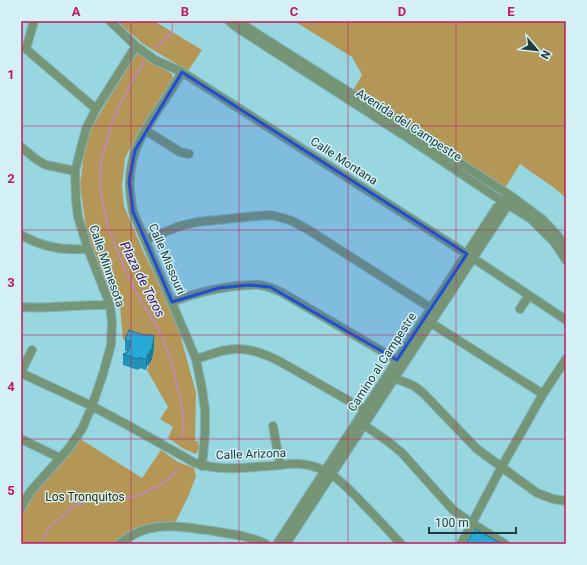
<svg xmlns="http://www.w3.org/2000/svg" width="587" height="565" viewBox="0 0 587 565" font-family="Roboto,sans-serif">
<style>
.green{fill:#b49757}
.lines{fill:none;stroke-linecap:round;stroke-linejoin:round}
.stream{stroke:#c884c9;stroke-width:1.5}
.minor-casing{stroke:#7eb5bc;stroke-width:10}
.minor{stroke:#769577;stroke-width:8}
.wall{fill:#2292b8}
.shaded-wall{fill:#1c7796}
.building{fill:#28aad6;stroke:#1c7796}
.marked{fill:#1d4ed8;fill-opacity:0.2;stroke:#1d4ed8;stroke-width:3;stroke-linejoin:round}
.grid{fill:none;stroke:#c2185b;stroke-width:1;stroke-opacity:0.55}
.labels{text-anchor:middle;stroke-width:3;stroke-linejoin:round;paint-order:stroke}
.street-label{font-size:12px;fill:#213b3e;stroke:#d3f1f5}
.park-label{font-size:12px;fill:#3b2b00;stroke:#d3f1f5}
.water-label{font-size:13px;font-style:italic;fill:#47084a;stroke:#d3f1f5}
.neatline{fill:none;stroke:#c2185b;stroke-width:1.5}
.grid-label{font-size:13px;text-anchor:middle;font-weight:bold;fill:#c2185b}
</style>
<rect width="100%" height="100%" fill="#98d7df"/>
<!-- green -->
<path class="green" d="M117,21H154L202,50L188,71L143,44Z
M294,21H566V198L557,190L520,164L505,188L352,92L362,75L352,57Z
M137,52L172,74L173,79L170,83L139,132L125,158L122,186L124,206L144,253L176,318L183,337L181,338L196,393L195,441H198L199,449L196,454L184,449L168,438L173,427L160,419L168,407L147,370L152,359L154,347L123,339L120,306L115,307L107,293L86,228L80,185L85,146L91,128Z
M77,437L142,478L161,450L178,462L194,468L196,476L189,495L174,525L134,533L118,544H21V507Z"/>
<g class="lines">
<!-- stream -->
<path class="stream" d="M157,47L172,32L173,21
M144,62L131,83L113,120L101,160L100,188L108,227L127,274L142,303L158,328L171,360L180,397L184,422L182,439
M40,544L49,528L73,506L94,498H112L138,496L164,483L178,469"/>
<defs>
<path id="minor" d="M34,21L26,49L96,109
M110,21L136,46L155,60L182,72L473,258L566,320
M229,21L236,27L408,138L493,195L520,212L531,219L554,242L566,260
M239,21L242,24L412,132L511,196L542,219L557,235L566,247
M182,72C174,86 165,100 156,113C146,129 135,145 132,163C128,180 130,195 133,212L196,359L202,389L205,410V433L202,466
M145,130L180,152L189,154
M21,147L37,160L46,165L75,171
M21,235C45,248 61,250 88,249
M145,240L180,226L197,222L257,216L271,215L283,218L292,221L307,229L431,308
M172,302C194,293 212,289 235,286C244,286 252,284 260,285C268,286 274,289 281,292L397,360
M21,307C50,309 80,304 110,305
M520,309L529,295
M431,323L543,394
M196,359C210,355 225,348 239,349C253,349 267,355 279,361L365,410
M21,372L32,350
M21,373L92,406L131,427L195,463C219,471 243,468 268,466C278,466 290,463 301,464C330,466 349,489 368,509C379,520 390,532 401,544
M395,378L414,386L423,393L477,449L537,493L553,499L566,501
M364,425L390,443L402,453L453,510L472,523L505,544
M273,426L280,465
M21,439L60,458
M21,508L30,492L37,484L69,448L82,429L92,406L103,374L111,345L112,323L110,305L88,249L78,217L76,200L75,171L86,129L96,109L136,46
M119,544C129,537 139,530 152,528C172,524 193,528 213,531C231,534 249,536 266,544
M277,544L497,207L503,201L508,194
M286,544L504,211L509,201
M461,544L501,468L543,394L566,359"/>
</defs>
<!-- minor casing -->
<use href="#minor" class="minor-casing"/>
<!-- minor -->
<use href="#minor" class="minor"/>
</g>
<!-- wall -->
<path class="wall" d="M125,340L154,347L152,359L148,366L147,365L146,370L140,368V369H138V370L123,365V354L128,352L125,351Z"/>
<!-- shaded-wall -->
<path class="shaded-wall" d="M154,336V347L152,359L148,366V355Z
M147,355V365L146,370V360Z"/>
<!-- building -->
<path class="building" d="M129,330L137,333L149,336V334L154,336L152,348L148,355H147L146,360L140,357V359L138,358V359L123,354L128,352L131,342L125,340Z
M475,529L502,544H466Z"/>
<!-- marked area -->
<path class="marked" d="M182,72L467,254L397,360L270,287L249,285L219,288L172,302L133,212L129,181L135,150Z"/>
<!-- grid -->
<path class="grid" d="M131,21V544M239,21V544M348,21V544M456,21V544M21,126H566M21,230H566M21,335H566M21,439H566"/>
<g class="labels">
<!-- street labels -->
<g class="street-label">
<text transform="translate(409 125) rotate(33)" y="4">Avenida del Campestre</text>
<text transform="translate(344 161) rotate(33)" y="4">Calle Montana</text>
<text transform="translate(167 259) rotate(67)" y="4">Calle Missouri</text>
<text transform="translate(107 266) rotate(71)" y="4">Calle Minnesota</text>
<text transform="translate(382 362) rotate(-57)" y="4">Camino al Campestre</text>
<text transform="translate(251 454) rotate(-2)" y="4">Calle Arizona</text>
</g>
<!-- park labels -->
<g class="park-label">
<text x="85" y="501">Los Tronquitos</text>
</g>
<!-- water labels -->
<g class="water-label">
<text transform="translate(143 279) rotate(63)" y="5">Plaza de Toros</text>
</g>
</g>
<!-- border -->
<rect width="587" height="565" fill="none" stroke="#d3f1f5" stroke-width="44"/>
<!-- north arrow -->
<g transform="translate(537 50) rotate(118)" stroke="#d3f1f5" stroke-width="3" paint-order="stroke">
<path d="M0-3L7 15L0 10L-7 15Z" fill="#213b3e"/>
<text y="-6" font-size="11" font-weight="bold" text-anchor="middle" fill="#213b3e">N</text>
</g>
<!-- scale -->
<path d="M429 527v6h87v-6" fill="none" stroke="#213b3e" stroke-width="2"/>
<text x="435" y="527" font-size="12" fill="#213b3e" stroke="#d3f1f5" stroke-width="3" paint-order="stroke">100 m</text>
<rect x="22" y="22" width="543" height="521" class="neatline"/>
<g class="grid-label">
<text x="76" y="16">A</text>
<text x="185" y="16">B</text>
<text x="294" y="16">C</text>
<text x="402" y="16">D</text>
<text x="511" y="16">E</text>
<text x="11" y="79">1</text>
<text x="11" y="183">2</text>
<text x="11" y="287">3</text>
<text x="11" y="391">4</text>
<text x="11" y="495">5</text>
</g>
</svg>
